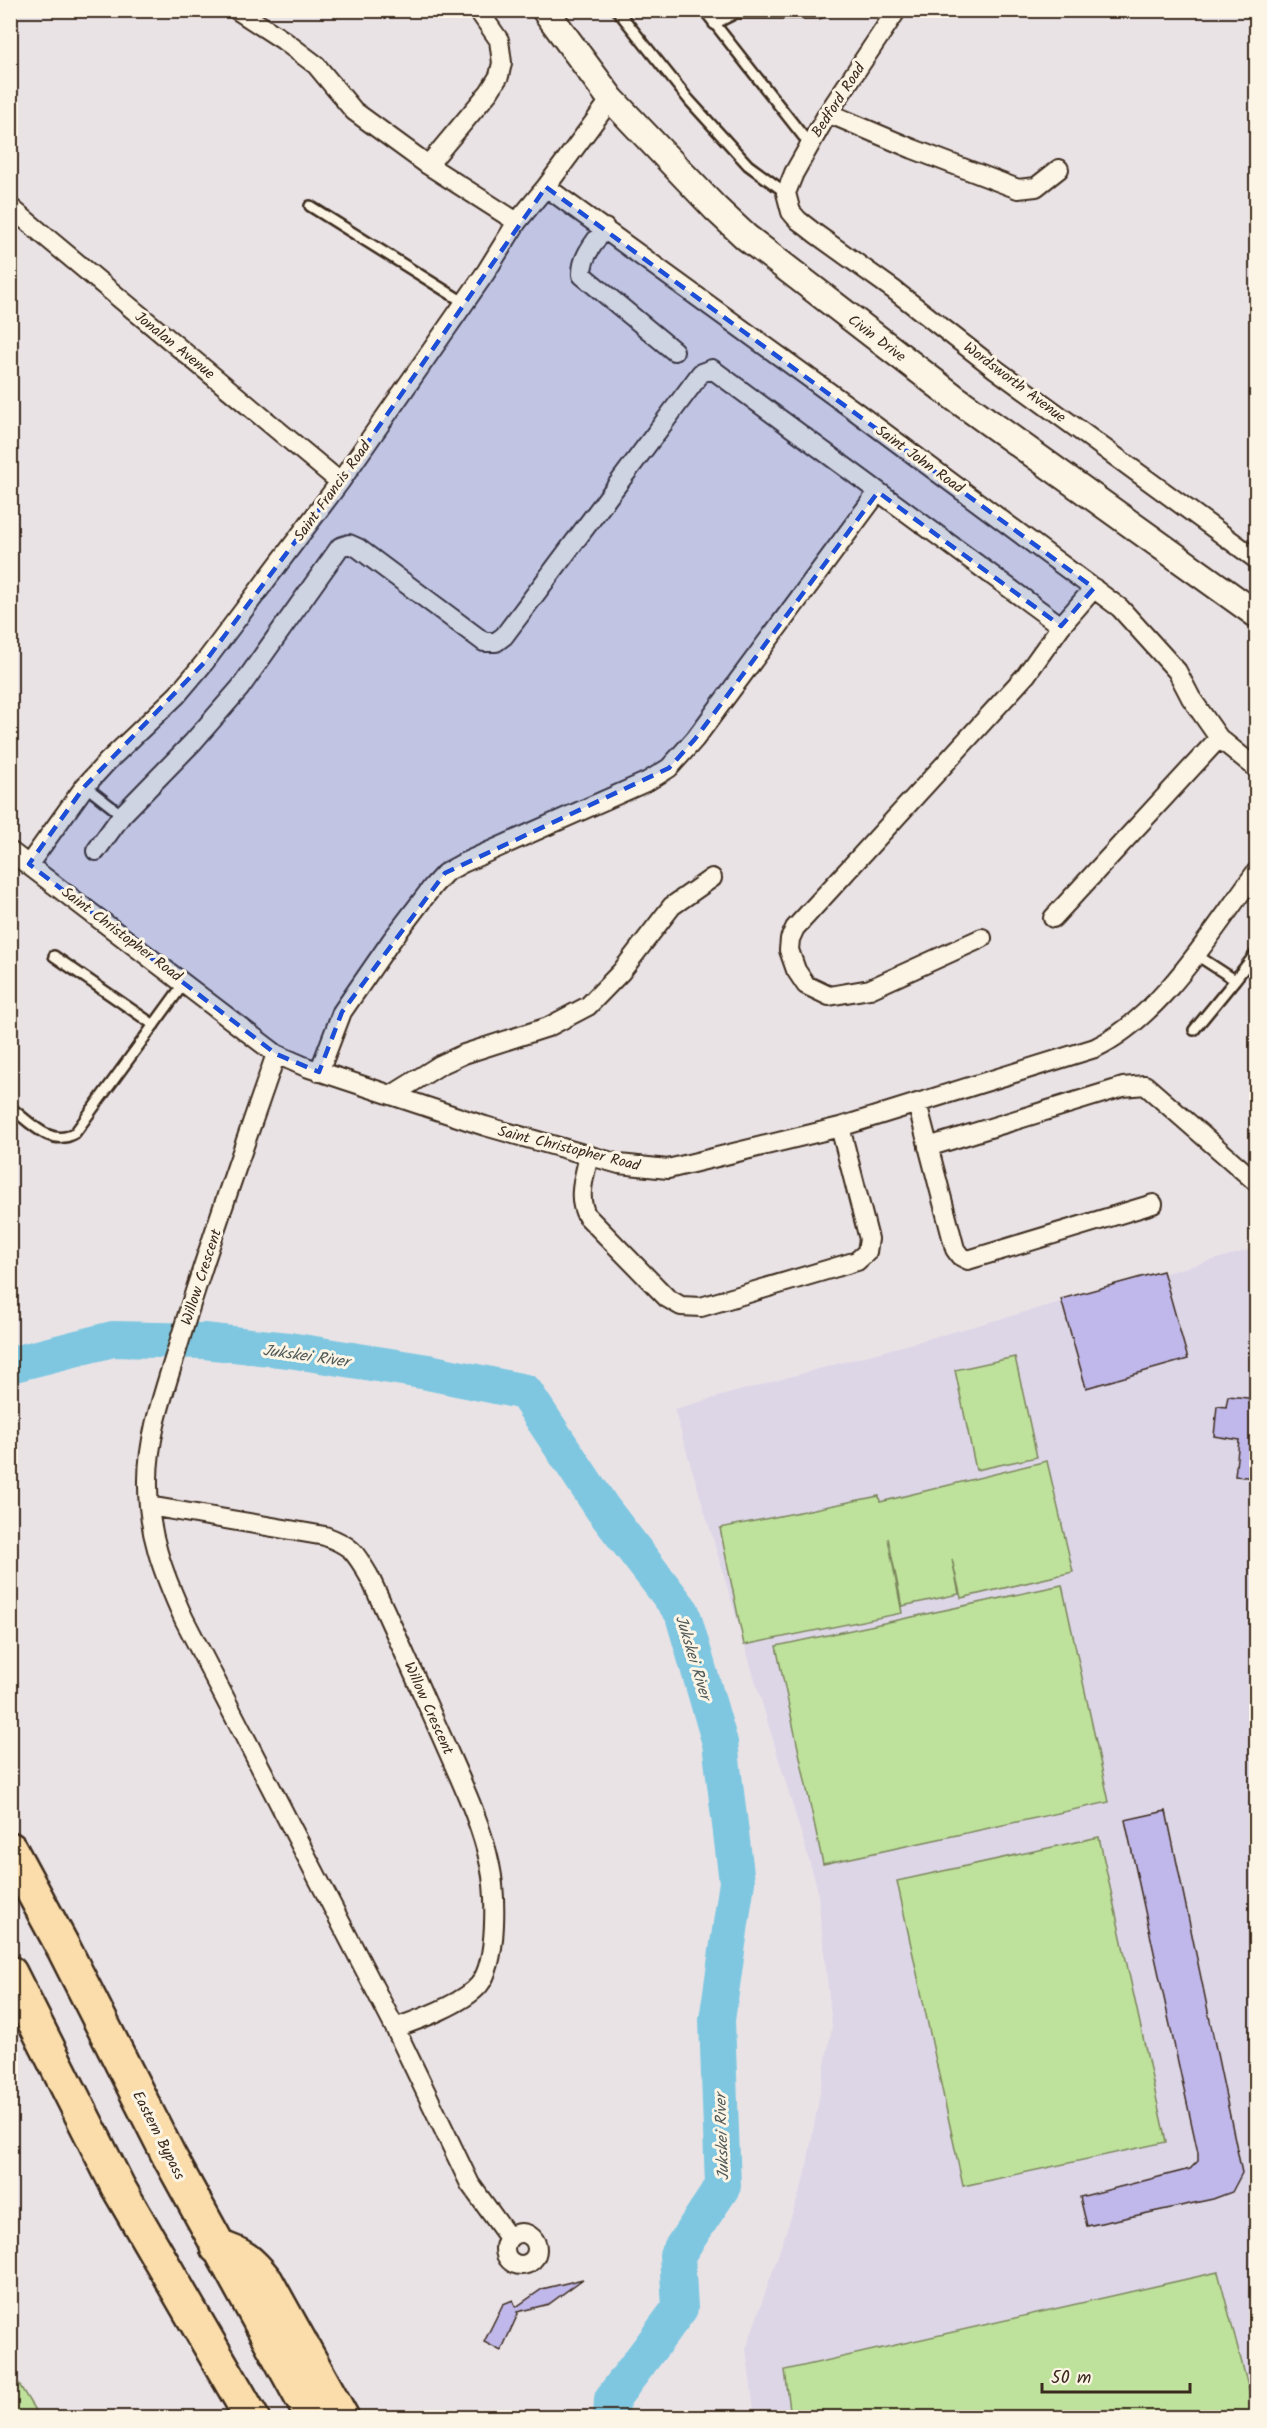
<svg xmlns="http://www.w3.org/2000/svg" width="1267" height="2428" viewBox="0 0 1267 2428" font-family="Kalam,sans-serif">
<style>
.built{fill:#ddd6e7}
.green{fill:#bee29c;stroke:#7c865d;stroke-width:1.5}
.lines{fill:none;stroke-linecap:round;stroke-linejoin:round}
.river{stroke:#7fc7e0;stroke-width:36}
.building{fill:#c0b8ea;stroke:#3b2a1e;stroke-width:1.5}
.lane-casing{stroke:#3b2a1e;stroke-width:14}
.street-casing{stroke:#3b2a1e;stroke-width:22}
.secondary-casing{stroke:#3b2a1e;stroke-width:30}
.highway-casing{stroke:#3b2a1e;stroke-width:38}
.lane{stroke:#fcf5e5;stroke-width:9}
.street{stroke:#fcf5e5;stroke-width:18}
.secondary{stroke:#fcf5e5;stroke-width:26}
.highway{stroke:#faddab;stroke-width:33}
.marked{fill:#1d4ed8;fill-opacity:0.2;stroke:#1d4ed8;stroke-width:4.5;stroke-dasharray:12 8;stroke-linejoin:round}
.labels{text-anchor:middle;stroke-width:6;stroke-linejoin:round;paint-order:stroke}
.street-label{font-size:15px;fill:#3b2a1e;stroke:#fcf5e5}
.water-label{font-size:16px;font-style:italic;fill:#4f5958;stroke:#fcf5e5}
</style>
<rect width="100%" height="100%" fill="#eae3e6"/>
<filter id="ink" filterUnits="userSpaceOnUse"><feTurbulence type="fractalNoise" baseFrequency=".0167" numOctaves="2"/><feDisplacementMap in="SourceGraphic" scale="12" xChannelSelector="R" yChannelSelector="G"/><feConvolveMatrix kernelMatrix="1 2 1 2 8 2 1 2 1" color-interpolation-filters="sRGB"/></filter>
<g filter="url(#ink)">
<!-- built -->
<path class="built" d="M1256,1248V2417H755L746,2349L805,2176L832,2026L817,1887L674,1409Z"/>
<!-- green -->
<path class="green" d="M1015,1357L1037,1457L976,1470L955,1370Z
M1047,1461L1073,1572L961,1598L952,1559L959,1594L902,1606L888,1538L902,1613L744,1645L720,1528L879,1496L880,1502Z
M1062,1585L1109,1802L823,1864L776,1646Z
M1099,1837L1166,2142L963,2186L897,1881Z
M1218,2272L1256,2417H791L785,2370Z
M11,2371L39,2417H11Z"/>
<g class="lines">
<!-- river -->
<path class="river" d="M10,1365L113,1339L204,1341L289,1350L428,1372L525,1392L602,1508L682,1612L720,1743L737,1882L717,2020L723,2186L677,2255L680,2308L612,2399L611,2418"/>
</g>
<!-- building -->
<path class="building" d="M1163,1271L1188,1359L1086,1388L1061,1299Z
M1228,1396L1257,1399V1478L1235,1476L1239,1440L1214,1436L1217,1406L1226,1407Z
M1166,1811L1242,2173L1232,2192L1213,2199L1087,2226L1080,2197L1190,2169L1198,2161V2153L1125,1820Z
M583,2279L549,2304L517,2312L518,2314L501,2351L484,2342L503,2304L513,2300L516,2307L542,2289Z"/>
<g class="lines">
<defs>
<path id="lane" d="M617,10L689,100L748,165L786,193
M704,10L810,145
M714,24L736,13H817L828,10
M310,206L465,303
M85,786L122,815
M1195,954L1235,980L1256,953
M54,956L154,1025
M1194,1030L1235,980
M10,1107C30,1122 51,1148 75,1133L185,982"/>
<path id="street" d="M237,10L283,40L316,65L354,111L428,165L517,222
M897,10L828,113L794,173L786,193L791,212L798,220L816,234L894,290L994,368L1256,559
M828,113L913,149L1018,189L1036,187L1059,169
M428,165L489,92L499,76L502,63L499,40L478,10
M546,187L855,411L1120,608L1177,671L1191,698L1219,738L1256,768
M10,207L340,482
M605,228C595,242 581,257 582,275L674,351
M1061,626L1094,588
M10,851L276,1054L306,1067L485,1126L619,1164L668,1169L840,1127L1095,1048C1162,1016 1212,931 1256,872
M96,851L122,815L193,742L240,688L340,547L349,544L358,548L484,642H496L504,636L701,373L712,369L1061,626L1026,675L795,928L790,939L789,950L796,970L806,985L829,996L870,989L982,938
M29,864L85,786L107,762L177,695L204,663L340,482L486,272L517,222L546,187L611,99
M1053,918L1219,738
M276,1054C243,1150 208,1245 179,1343C166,1387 148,1433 148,1480C147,1532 163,1573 184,1619L395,2028L470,2184L509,2238
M319,1072L342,1012L391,941L433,886L445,873L463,863L648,781L669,768L695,739L878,492
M392,1095L440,1065L464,1054L548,1027L588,1006L621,972L672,906L712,878
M917,1103L955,1249L960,1256L968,1260L1153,1204
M928,1147L1123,1087L1145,1085L1256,1182
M589,1155C585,1175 576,1198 587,1216L667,1298L681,1306L701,1307L857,1261L867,1252L869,1239L840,1127
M149,1506L325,1536C352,1546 355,1552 369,1576C395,1631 419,1686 444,1742C461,1781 481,1822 490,1865C496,1893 498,1962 479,1985C463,2004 418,2020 395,2028
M505 2249a16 16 0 1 1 32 0a16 16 0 1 1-32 0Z"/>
<path id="secondary" d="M545,10L611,99L715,208L746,237L955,398L1256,614"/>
<path id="highway" d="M10,1849L64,1949L169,2156L313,2418
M10,1973L118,2187L252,2418
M217,2247C242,2254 250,2261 266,2281L342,2418"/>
</defs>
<!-- lane casing -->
<use href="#lane" class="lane-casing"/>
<!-- street casing -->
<use href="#street" class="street-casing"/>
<!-- secondary casing -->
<use href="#secondary" class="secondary-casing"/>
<!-- highway casing -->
<use href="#highway" class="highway-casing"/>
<!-- lane -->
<use href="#lane" class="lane"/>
<!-- street -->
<use href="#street" class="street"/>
<!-- secondary -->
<use href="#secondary" class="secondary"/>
<!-- highway -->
<use href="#highway" class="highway"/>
</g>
</g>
<!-- marked area -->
<path class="marked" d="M546,187L1094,588L1061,626L878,492L695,739L669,768L445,873L342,1012L319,1072L276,1054L29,864L85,786L204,663L340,482Z"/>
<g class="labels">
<!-- street labels -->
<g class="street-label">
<text transform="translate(838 100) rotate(-57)" y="5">Bedford Road</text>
<text transform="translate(877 338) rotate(37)" y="5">Civin Drive</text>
<text transform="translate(175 345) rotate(39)" y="5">Jonalan Avenue</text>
<text transform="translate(1015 382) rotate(37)" y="5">Wordsworth Avenue</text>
<text transform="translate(920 459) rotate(36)" y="5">Saint John Road</text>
<text transform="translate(332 491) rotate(-54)" y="5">Saint Francis Road</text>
<text transform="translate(122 934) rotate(37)" y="5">Saint Christopher Road</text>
<text transform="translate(569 1148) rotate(14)" y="5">Saint Christopher Road</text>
<text transform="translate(201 1277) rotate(-72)" y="5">Willow Crescent</text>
<text transform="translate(429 1708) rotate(66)" y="5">Willow Crescent</text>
<text transform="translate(159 2135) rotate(63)" y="5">Eastern Bypass</text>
</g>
<!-- water labels -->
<g class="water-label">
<text transform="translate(306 1355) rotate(8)" y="6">Jukskei River</text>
<text transform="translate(694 1657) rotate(73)" y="6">Jukskei River</text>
<text transform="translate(721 2137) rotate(-92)" y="6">Jukskei River</text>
</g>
</g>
<!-- margin -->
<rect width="1267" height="2428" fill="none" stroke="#fcf5e5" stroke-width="36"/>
<rect x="18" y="18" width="1231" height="2392" fill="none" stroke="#3b2a1e" stroke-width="2" filter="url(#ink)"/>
<!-- scale -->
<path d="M1042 2383v9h148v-9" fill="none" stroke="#3b2a1e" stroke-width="3"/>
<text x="1051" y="2383" font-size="18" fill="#3b2a1e" stroke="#fcf5e5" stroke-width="4.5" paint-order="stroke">50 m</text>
</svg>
